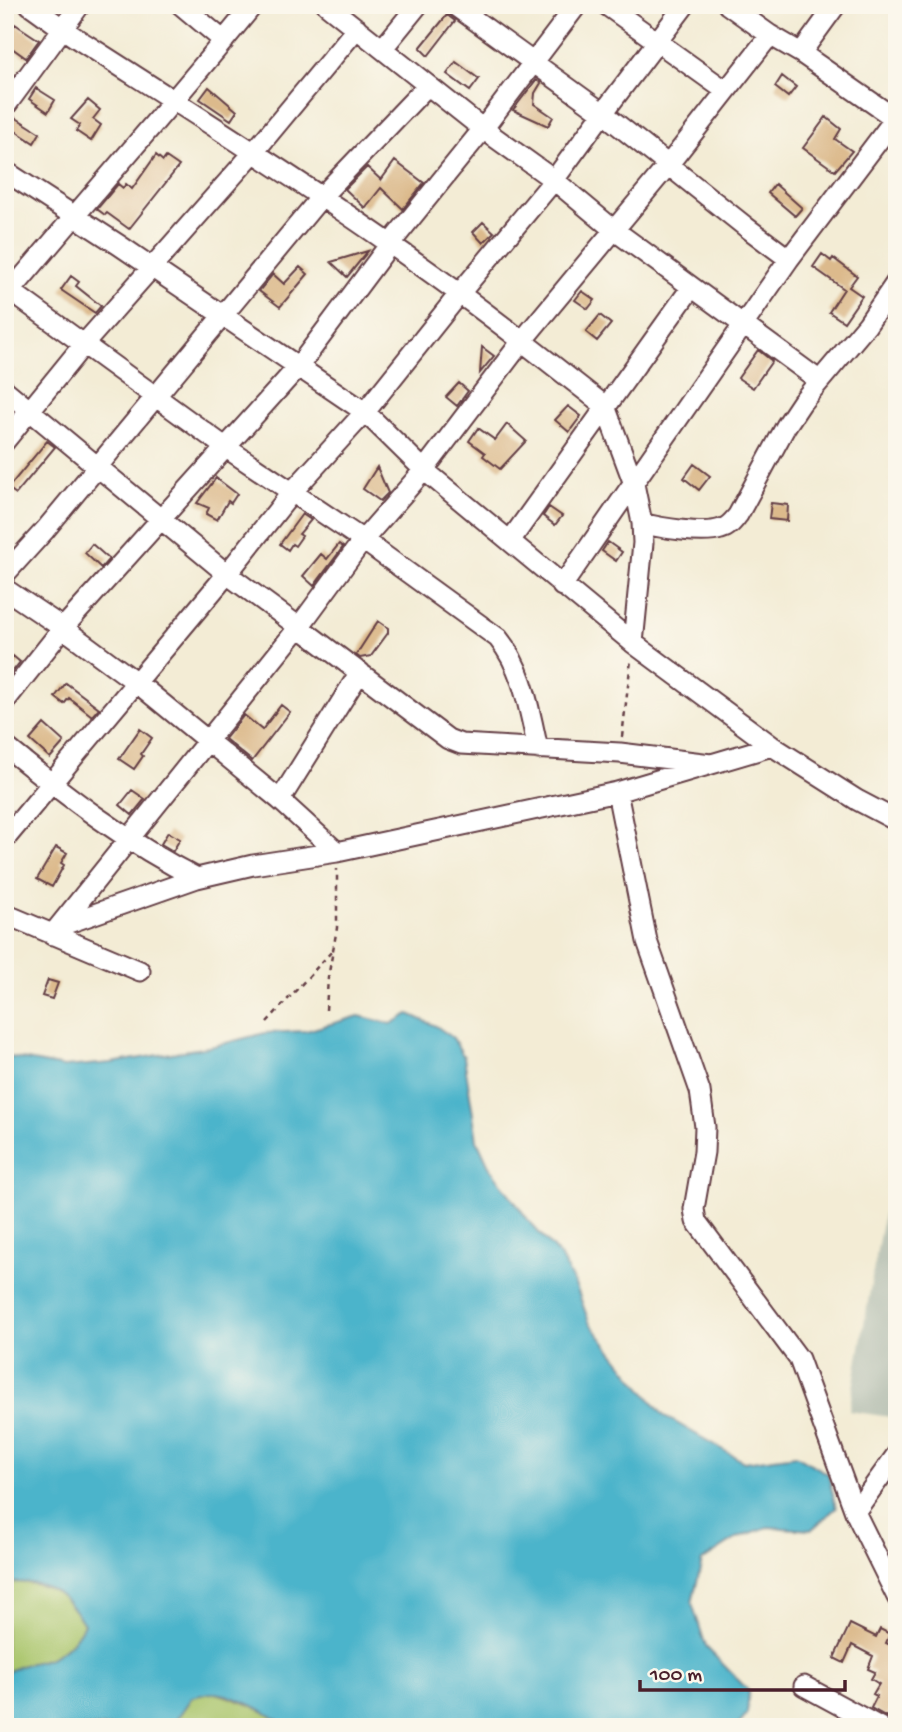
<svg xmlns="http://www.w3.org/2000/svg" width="902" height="1732" viewBox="0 0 902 1732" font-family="'Gochi Hand',sans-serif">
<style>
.industrial{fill:#c0c7ba}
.green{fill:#a9c56b;stroke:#7a724b;stroke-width:2}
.water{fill:#4cb4cb;stroke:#4b6a7b;stroke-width:2}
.building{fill:#dcba8c}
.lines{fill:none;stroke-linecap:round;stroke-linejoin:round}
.minor-casing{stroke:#633e44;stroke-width:23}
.path{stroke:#633e44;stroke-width:2.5;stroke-dasharray:5 5;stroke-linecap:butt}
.minor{stroke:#fff;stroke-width:19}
</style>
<rect width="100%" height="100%" fill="#fbf7ec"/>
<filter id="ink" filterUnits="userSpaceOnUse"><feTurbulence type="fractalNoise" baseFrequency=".0143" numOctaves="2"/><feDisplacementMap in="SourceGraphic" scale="14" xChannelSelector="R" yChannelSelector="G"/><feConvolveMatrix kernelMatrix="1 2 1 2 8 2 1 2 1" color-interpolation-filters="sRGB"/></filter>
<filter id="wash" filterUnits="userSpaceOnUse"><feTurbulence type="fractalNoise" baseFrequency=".00686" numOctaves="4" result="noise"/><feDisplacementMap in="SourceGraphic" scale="28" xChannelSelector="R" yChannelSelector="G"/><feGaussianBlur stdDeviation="1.57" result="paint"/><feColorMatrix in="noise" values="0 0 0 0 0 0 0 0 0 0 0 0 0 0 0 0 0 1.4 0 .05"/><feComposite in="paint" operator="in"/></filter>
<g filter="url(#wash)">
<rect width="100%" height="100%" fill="#f3ecd5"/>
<!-- industrial -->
<path class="industrial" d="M897,1135V1418L849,1411Z"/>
<!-- green -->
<path class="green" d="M18,1582C55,1585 64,1594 84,1624C76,1639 64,1653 47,1659C31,1664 19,1664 5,1674V1583Z
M213,1692C238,1700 267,1709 286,1727H171L192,1697Z"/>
<!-- water -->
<path class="water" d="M409,1014L436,1026L453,1038L464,1057L477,1140L490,1168L532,1225L560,1256L577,1289L589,1322L663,1415L744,1462L796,1455L828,1474L836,1508L811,1530L768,1527L739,1537L702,1561L692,1603L706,1647L749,1691L747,1713L737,1727H286C272,1714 234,1694 214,1693C208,1692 199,1696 192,1697L171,1727H5V1674C19,1664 31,1664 47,1659C64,1653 76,1639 84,1624C63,1591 46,1579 5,1583V1056L64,1067L111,1063L214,1046L265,1033L306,1031L359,1016L391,1024Z"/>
<g id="blocks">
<!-- building -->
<path class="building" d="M447,15L455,21L428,56L420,48Z
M15,24L39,40L26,58L5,43V32L10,26L13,27Z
M456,62L479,79L470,91L447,74Z
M782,76L796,87L788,97L775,87Z
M536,80L541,83L535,93L534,104L553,117L548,126L513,110Z
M209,87L237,111L231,120L200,99Z
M36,88L55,100L48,112L29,99Z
M88,100L100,110L93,119L101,125L91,141L76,131L80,125L71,119Z
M13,116L40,133L34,143L5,124L7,119Z
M826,117L841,129L835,139L852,151L835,171L803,148Z
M156,155L163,161L166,157L179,166L129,229L107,213L105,215L97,209L118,184L123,188L126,184L132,189Z
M395,161L424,183L403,209L381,188L365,208L345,189L367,167L381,180Z
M775,184L802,208L795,216L768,193Z
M483,222L494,232L483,243L473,232Z
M368,251L347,277L331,262Z
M822,254L831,261L833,258L857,276L849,287L862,296L844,322L829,312L844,289L813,267Z
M300,267L308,274L280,307L259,291L273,274L284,284Z
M71,276L79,282L76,286L101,306L95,313L61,290Z
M582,291L595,300L588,309L575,300Z
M600,315L611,324L597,341L586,332Z
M482,347L494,356L480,373Z
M758,350L772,361L753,388L738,378Z
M459,383L468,391L457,406L446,397Z
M568,406L581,416L569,432L555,420Z
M507,424L526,441L500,469L483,456L485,453L469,441L478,428L495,440Z
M47,441L55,447L16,494L8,488Z
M694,464L710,476L699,490L684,478Z
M377,467L388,493L380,501L363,489Z
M216,478L237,494L231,503L228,501L217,520L206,514L209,508L197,503Z
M771,503L788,505L787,521L769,519Z
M549,507L562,516L555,525L543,516Z
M302,514L311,520L299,534L302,536L295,546L292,544L288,550L280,544Z
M608,542L622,552L616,561L602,551Z
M92,544L109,559L101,568L85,553Z
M339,544L343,547L314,586L303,576L321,554L327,559Z
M378,621L388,628V633L371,656L360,658L356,655Z
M13,656L20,662L5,681V665Z
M66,683L99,708L92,716L69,698L64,704L55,697Z
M281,705L290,712L252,761L225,739L244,715L262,730Z
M44,724L64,742L50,758L30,740Z
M140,729L152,738L141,754L143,756L134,769L119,759Z
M132,790L145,799L132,815L120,805Z
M168,832L180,839L173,851L161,844Z
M56,847L67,853L61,863L64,865L52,887L37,879Z
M48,980L58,983L52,999L42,996Z
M850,1624L876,1637L880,1629L890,1634L886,1643L897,1648V1708L892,1705L887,1717L871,1708L877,1696L873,1694L879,1684L871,1679L875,1672L868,1669L873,1656L852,1645L844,1663L834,1658Z"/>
</g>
</g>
<g filter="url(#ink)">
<use href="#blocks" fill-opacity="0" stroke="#633e44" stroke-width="2"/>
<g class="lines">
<defs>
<path id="minor" d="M30,5C49,18 67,33 87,45C235,140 384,233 522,341L424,470L363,540L299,627L227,574L293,491L365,412L460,293L554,180L603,113L454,5
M181,5L224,41
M327,5L483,129L554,180L614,230L522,341L605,406L634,484L642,523
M606,5L726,91
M685,5L603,113L746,227L789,259
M728,5L770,35L801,53L897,120
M770,35L669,164L614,230L820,381
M383,48L418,5
M801,53L836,5
M5,107L80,5
M5,171L119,245L365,412L424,470L633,643L772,746L857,800L897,821
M5,287L225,447L363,540L498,638C524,670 529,710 538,749
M5,298C87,200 172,105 253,5
M5,390L227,574L5,839
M5,441L84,344L254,152L357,28
M510,541L691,288
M5,574L45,530L321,197L428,85
M562,586L789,259L897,116
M5,589L63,628L298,367L390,244L483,129L577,5
M633,643L643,543L642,523C660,528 704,535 721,529C729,527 733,521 738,515L786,426L802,402L867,325L897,281
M5,701L63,628L136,682L280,800L337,852
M5,746C65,795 127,843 197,878L253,865L337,852L617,792L772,746
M617,792L647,941L700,1091L705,1127L704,1152L694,1209L696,1221L799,1359L855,1512
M280,800L360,672
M5,914L140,971
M60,926L197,878
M52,935L299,627L448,739L461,744L620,753L711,764
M897,1454L855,1512L897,1597
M804,1686L880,1727"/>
</defs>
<!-- minor casing -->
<use href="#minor" class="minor-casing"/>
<!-- path -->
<path class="path" d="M622,737L631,660
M326,1010L328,978L337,928V869
M267,1022L333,950"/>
<!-- minor -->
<use href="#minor" class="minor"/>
</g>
</g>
<!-- margin -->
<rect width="902" height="1732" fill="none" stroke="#fbf7ec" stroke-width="28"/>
<!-- scale -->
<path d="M640 1680v10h205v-10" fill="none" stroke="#4a1f2b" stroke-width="3.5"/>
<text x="650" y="1680" font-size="21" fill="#4a1f2b" stroke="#fbf7ec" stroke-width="5" paint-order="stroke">100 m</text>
</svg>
